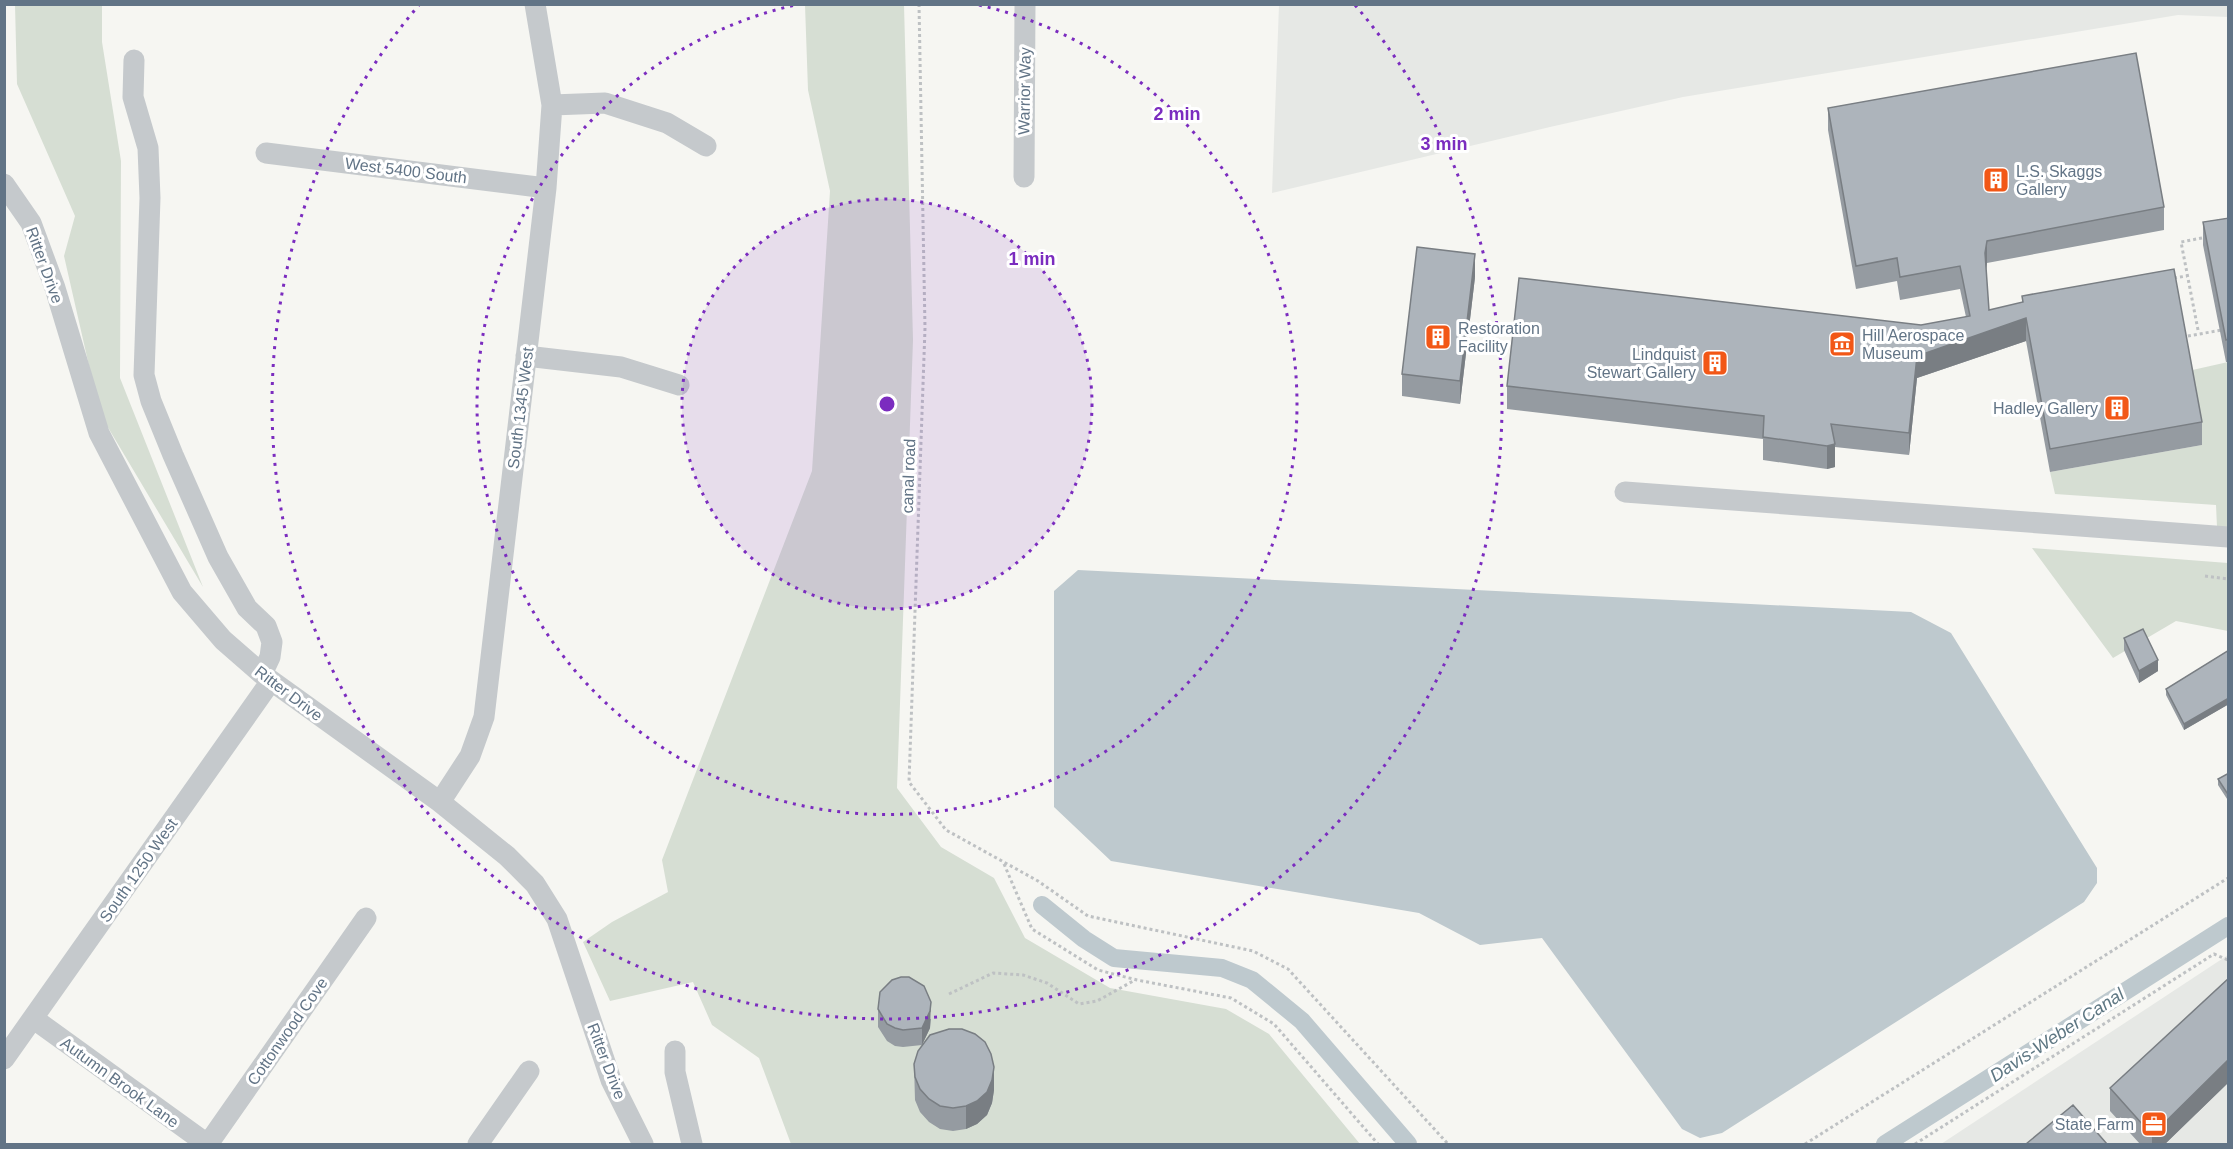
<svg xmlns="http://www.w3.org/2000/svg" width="2233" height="1149" viewBox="0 0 2233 1149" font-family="Arial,sans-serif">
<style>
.built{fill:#e6e8e5}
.green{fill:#d6ded3}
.water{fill:#bec9ce}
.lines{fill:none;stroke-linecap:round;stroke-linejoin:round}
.canal{stroke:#bec9ce;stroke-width:18}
.path{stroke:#bec1c3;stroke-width:3;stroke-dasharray:3 3;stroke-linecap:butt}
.minor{stroke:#c5c9cc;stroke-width:21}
.wall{fill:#959ba1}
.shaded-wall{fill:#797e83}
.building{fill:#adb4bb;stroke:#797e83;stroke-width:1.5}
.ring{fill:none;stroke:#7b2cbf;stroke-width:3;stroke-dasharray:3 6}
.labels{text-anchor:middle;stroke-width:6;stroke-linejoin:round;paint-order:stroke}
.street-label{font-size:16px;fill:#627486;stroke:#fff}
.poi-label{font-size:16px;fill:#627486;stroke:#fff;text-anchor:start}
.water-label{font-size:18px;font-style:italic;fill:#5e7783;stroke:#fff}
.centre{fill:#7b2cbf;stroke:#fff;stroke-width:3}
.ring-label{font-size:18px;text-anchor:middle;font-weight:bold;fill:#7b2cbf;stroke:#fff;stroke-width:6;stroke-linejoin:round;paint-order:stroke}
</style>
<rect width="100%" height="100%" fill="#f6f6f2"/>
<!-- built -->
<path class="built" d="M1279,5L2228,4V17L2178,15L1683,97L1550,127L1272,193Z
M2228,955V1144H1941Z"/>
<!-- green -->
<path class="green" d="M15,5H102V42L121,161L120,378L203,587L100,414L64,256L75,216L17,84Z
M805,5H904L913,340L897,788L941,847L994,878L1025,938L1110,988L1226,1009L1269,1034L1360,1144H791L759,1058L712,1025L693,982L610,1001L583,942L612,922L668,892L662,860L812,471L830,191L808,90Z
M2228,362V529L2217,527L2216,505L2055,494L2050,472L2202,445L2188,371Z
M2032,548L2228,563V631L2176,621L2113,658Z"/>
<!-- water -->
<path class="water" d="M1078,570L1911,612L1951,633L2097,868V883L2084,902L1722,1133L1700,1138L1682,1129L1542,938L1480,945L1419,913L1111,861L1054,807V591Z"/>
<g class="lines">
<!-- canal -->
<path class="canal" d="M1042,905L1084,939L1114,958L1222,968L1252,980L1302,1021L1408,1144
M1885,1144L2228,926"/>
<!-- path -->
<path class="path" d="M919,4L925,328L909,782L946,830L1038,881L1088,916L1253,951L1288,969L1448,1144
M2174,278L2187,276
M2198,330L2181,242L2207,237
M2182,337L2228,329
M2205,576L2228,579
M1004,864L1032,929L1098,970L1137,980L1231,998L1274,1024L1378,1144
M949,994L993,973L1023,975L1047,983L1079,1004L1097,1001L1135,980
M1805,1144L2228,878
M1915,1144L2214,954L2228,960"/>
<!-- minor -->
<path class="minor" d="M134,60L133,97L148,148L150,198L144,375L151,401L173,455L218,557L247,608L266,626L272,642L270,657L262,674
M552,105L605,103L667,123L706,146
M266,153L546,188
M1024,177L1025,4
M4,184L31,223L55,288L99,433L182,592L223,640L262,674L440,802L507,856L535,884L557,919L611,1080L643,1144
M526,356L621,367L679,385
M1625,492L2228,537
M440,802L470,756L484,717L546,188L552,105L535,4
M34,1019L207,1144
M675,1051V1072L692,1144
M4,1059L271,681
M208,1144L366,918
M478,1144L529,1071"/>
</g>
<!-- wall -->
<path class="wall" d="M1828,108L2164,207V230L1987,263L1986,270L1989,310L2022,303V296L2202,422V445L2050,472L2026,341L1917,378L1909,455L1835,447V467L1827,469L1763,460V439L1507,409V386L1921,325L1966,317L1960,289L1900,300L1897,281L1856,289L1828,130Z
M2229,218V362H2226L2203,245V222Z
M1475,277L1460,404L1402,396V374Z
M2124,638L2158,671L2139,683L2124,650Z
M2229,650V704L2184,730L2166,695V689Z
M2229,773V802L2218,785V779Z
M2229,978V1082L2165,1144H2140L2110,1111V1088Z
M878,1009L931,1019L930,1028L922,1045L903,1047L895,1046L887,1041L878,1027Z
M914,1064L994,1090L992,1103L987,1115L977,1124L966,1129L953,1131L940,1129L929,1122L920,1112L915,1100Z"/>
<!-- shaded-wall -->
<path class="shaded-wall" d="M1987,241V263L1985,276V253Z
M1475,254V277L1460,404V381Z
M2026,318V341L1917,378L1909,455V433L1917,356Z
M1835,444V467L1827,469V446Z
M2158,660V671L2139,683V671Z
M2229,698V704L2184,730V724Z
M931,1002L930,1028L922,1045V1028Z
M2229,1059V1082L2165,1144H2152V1135Z
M994,1067V1090L992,1103L987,1115L977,1124L966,1129V1106Z"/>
<!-- building -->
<path class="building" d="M2136,53L2164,207L1987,241L1985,253L1989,310L2023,302L2022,296L2174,269L2202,422L2050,449L2026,318L1917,356L1909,433L1831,424L1835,444L1827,446L1763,437L1764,416L1507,386L1519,278L1921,325L1970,316L1960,266L1900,277L1897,258L1856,266L1828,108Z
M2229,218V339L2226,340L2203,222Z
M1417,247L1475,254L1460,381L1402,374Z
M2143,629L2158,660L2139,671L2124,638Z
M2229,650V698L2184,724L2166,689Z
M2229,773V796L2218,779Z
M901,977H909L924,986L931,1002L930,1011L922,1028L903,1030L895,1028L887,1024L878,1009L880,992L892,980Z
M2229,978V1059L2152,1135L2110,1088Z
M949,1029H962L975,1034L985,1042L991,1054L994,1067L992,1080L987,1092L977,1101L966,1106L953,1108L940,1106L929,1099L920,1089L915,1077L914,1064L918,1051L930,1035Z
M2073,1105L2107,1144H2026Z"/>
<!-- distance rings -->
<circle cx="887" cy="404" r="205" fill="#7b2cbf" fill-opacity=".12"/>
<g class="ring">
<circle cx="887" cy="404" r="205"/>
<path d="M979 5A410 410 0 1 1 795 5"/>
<path d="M1355 5A615 615 0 1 1 419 5"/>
</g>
<!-- icons -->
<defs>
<symbol id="building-square" viewBox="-11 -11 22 22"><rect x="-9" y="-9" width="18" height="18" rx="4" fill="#f25716" stroke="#fff"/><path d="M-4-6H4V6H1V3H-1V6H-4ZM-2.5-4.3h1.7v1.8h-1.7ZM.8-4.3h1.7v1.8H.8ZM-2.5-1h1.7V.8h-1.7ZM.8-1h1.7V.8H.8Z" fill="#fff"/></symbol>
<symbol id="museum-square" viewBox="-11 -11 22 22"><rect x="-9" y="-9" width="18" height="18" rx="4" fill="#f25716" stroke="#fff"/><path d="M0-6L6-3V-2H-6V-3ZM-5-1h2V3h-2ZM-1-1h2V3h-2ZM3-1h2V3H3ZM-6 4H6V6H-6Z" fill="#fff"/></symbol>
<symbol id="office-square" viewBox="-11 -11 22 22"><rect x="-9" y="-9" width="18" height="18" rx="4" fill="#f25716" stroke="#fff"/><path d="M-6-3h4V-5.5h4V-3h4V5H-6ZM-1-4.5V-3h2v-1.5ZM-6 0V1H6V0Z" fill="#fff"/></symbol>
</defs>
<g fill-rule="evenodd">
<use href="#building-square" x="1981" y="165" width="30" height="30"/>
<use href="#building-square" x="1423" y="322" width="30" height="30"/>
<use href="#museum-square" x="1827" y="329" width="30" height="30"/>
<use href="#building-square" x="1700" y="348" width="30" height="30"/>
<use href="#building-square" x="2102" y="393" width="30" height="30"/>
<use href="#office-square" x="2139" y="1109" width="30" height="30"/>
</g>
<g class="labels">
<!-- street labels -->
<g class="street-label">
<text transform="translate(1024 91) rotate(-89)" y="6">Warrior Way</text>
<text transform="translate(406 170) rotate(7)" y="6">West 5400 South</text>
<text transform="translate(45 265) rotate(70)" y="6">Ritter Drive</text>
<text transform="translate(520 408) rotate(-83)" y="6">South 1345 West</text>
<text transform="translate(908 476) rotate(-88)" y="6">canal road</text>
<text transform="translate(289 693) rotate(37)" y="6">Ritter Drive</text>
<text transform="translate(138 870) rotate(-55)" y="6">South 1250 West</text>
<text transform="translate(287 1031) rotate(-55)" y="6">Cottonwood Cove</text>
<text transform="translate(607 1061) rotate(69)" y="6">Ritter Drive</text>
<text transform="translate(120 1082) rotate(36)" y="6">Autumn Brook Lane</text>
</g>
<!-- poi labels -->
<g class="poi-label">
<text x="2016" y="177">L.S. Skaggs<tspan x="2016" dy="18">Gallery</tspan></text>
<text x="1458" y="334">Restoration<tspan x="1458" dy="18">Facility</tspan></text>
<text x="1862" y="341">Hill Aerospace<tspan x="1862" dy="18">Museum</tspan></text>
<text x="1696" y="360" text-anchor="end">Lindquist<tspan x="1696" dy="18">Stewart Gallery</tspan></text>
<text x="2098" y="414" text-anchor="end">Hadley Gallery</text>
<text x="2134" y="1130" text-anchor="end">State Farm</text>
</g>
<!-- water labels -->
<g class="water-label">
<text transform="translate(2057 1035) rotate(-33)" y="6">Davis-Weber Canal</text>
</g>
</g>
<circle cx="887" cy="404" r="9" class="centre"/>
<g class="ring-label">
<text x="1177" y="120">2 min</text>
<text x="1444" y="150">3 min</text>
<text x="1032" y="265">1 min</text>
</g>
<!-- border -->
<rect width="2233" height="1149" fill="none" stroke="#627486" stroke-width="12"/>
</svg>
